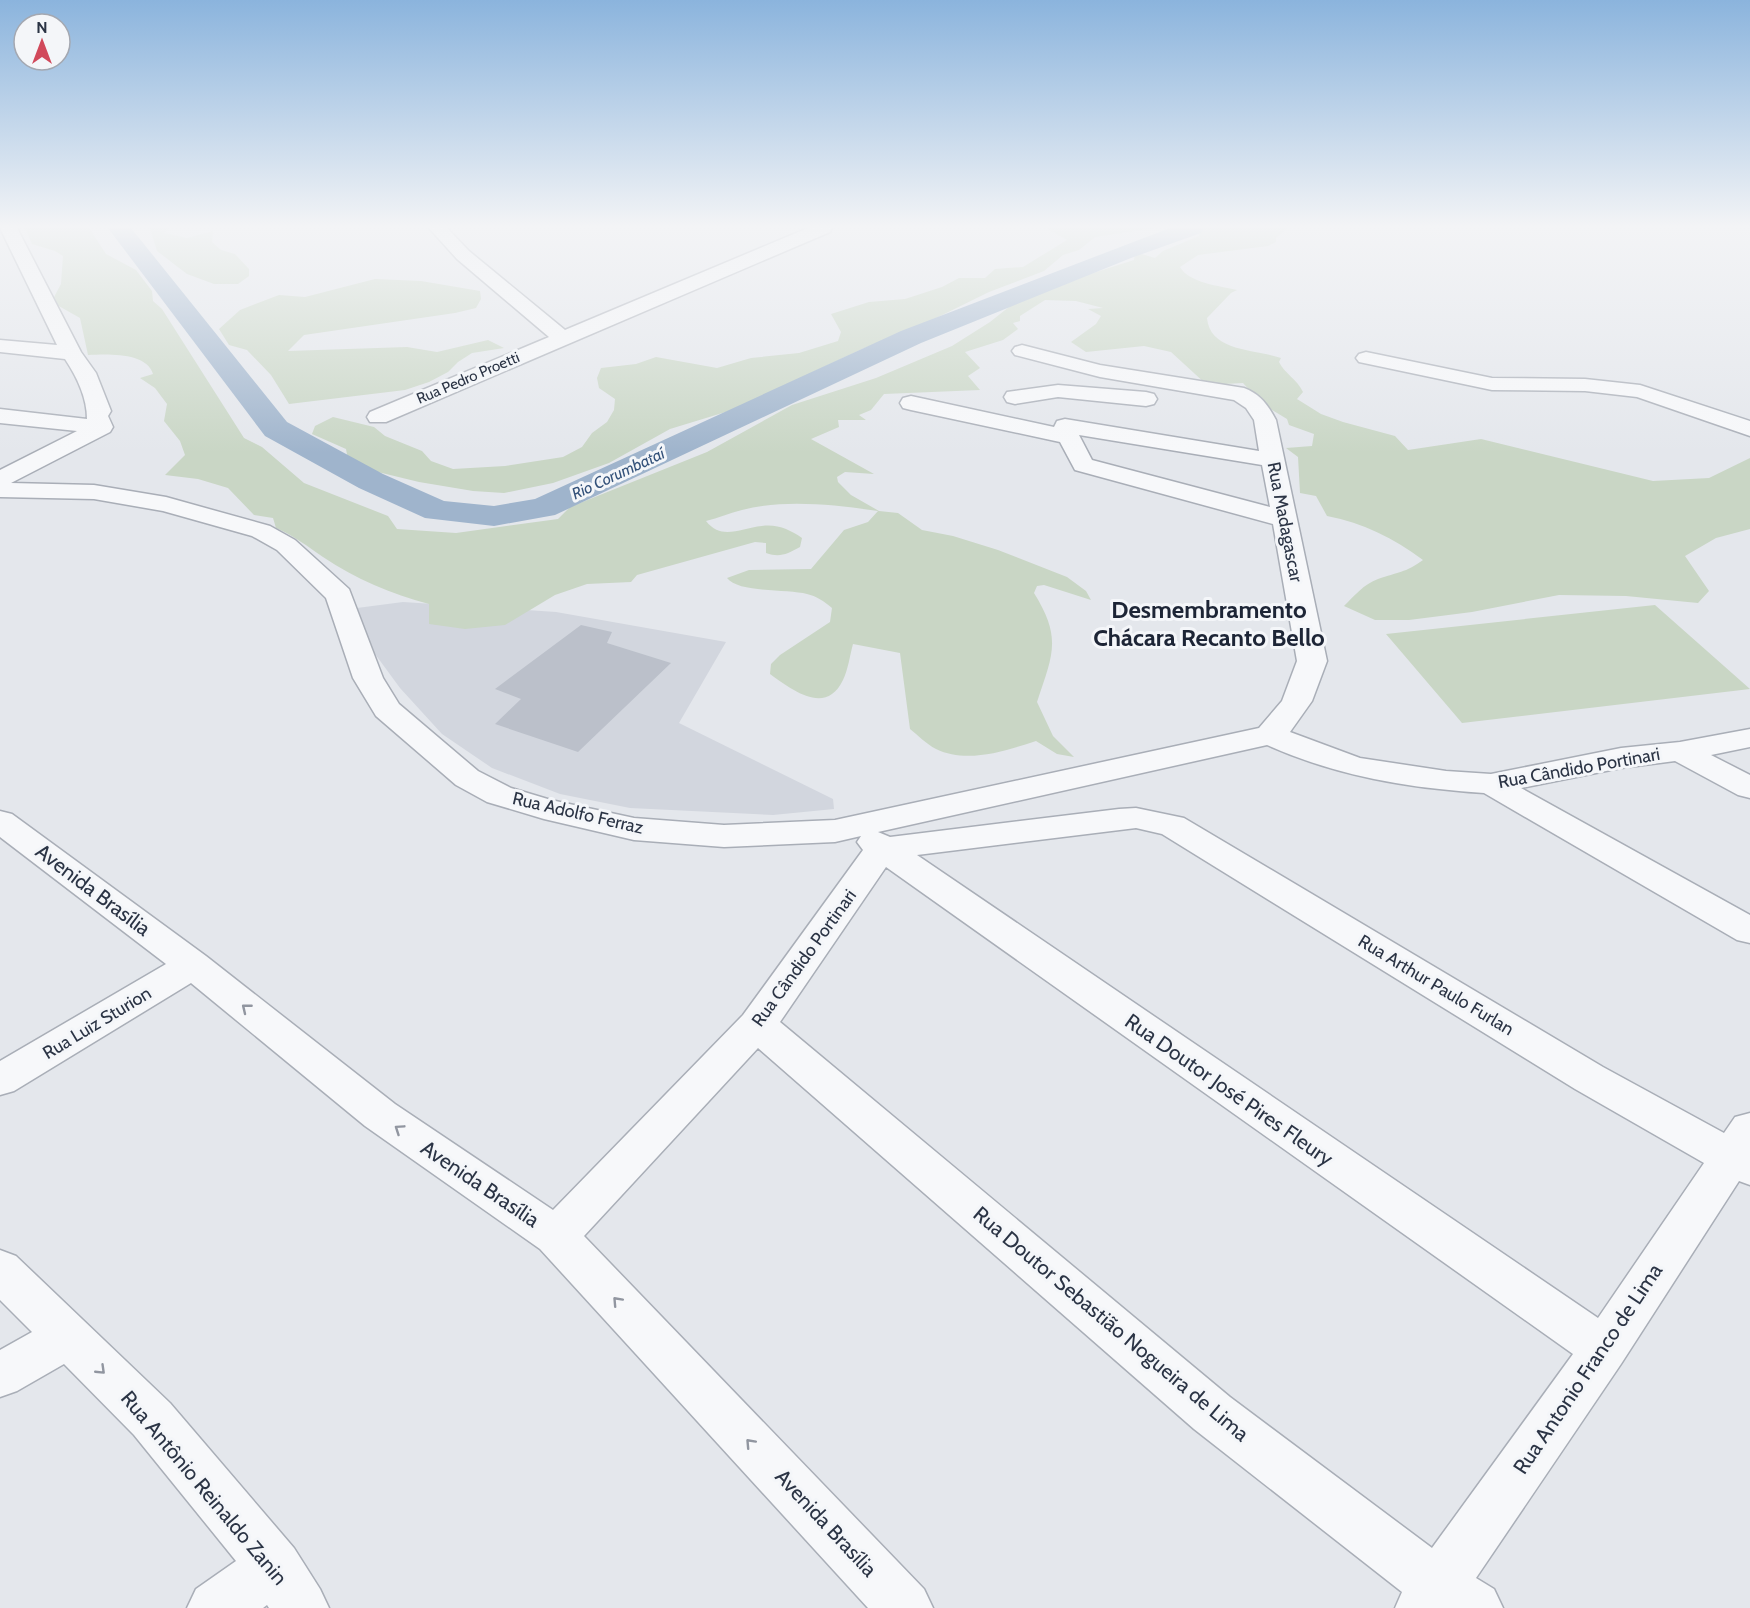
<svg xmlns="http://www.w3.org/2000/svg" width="1750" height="1608" viewBox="0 0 1750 1608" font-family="Cabin,sans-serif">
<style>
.built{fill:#d2d6de}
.green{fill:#c9d6c5}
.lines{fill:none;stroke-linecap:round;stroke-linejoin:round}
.river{fill:#9fb4cc;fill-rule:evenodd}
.building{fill:#bbc0ca}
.minor-casing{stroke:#a9aeb7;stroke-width:3}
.minor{fill:#f7f8fa;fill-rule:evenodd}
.oneway{stroke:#9196a0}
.labels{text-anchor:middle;stroke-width:6;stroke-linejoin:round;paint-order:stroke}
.far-street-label{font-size:15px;fill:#2b3445;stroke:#f4f6f9}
.far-water-label{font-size:16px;font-style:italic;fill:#34527a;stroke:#f4f6f9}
.street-label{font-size:18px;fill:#2b3445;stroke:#f4f6f9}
.near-street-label{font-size:21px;fill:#2b3445;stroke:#f4f6f9}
.district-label{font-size:24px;font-weight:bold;fill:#1d2536;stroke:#f4f6f9}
</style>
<rect width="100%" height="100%" fill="#e4e7ec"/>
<!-- built -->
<path class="built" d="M403,602L556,612L726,642L679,723L833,799L834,809L773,815L630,808L560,794L492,768L442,734L400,688L367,643L357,608Z"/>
<!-- green -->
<path class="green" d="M25,228H89L106,254L136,270L152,291L153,301L162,309L244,438L262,447L304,483L388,516L397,529L456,533L558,519L570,507L707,452L792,405L876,378L952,346L990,322L1019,299L1053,283L1059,286L1071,280L1134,260L1135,252L1155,258L1163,251L1199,236L1202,228H1288L1276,238V242L1268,246L1198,255L1180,267C1189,283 1220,286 1237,290L1231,293L1207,318C1210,352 1255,349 1281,358L1279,362C1285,374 1297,379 1303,392L1297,399L1321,414L1343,422L1395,436L1408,450L1481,439L1653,481L1709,478L1750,458V529L1716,538L1685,556L1709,591L1698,603L1626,596L1559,595L1472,612L1409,620H1375L1344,606C1354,596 1364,584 1378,579C1398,572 1405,573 1423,560C1393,538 1364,523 1327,516L1316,496L1300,493L1298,457L1286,448L1312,446L1314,434L1289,425L1287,419L1262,404L1243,383L1207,385L1171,352L1144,346L1086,352L1071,342L1096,324L1101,316L1088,309L1103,308L1076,301L1045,300L1020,316V321L1013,323L1018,329L1003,340L965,352L980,368L968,376L980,390L884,394L871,410L859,415L866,420H838L839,427L811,439L874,474L845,472L837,477L838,482L851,495L879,511L898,513L922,530L953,536L998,550L1067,577L1086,591L1091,600L1044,585L1037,586L1034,593C1062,638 1053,654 1037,702L1053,736L1074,757L1057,754L1036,741C1005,751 967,764 936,749C926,744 918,735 910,729L900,653L853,644C850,655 848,670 843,680C826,716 792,690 770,674L771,664L780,655L830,622L832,608C824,601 816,596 807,594C788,589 738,593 727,578L749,570L811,569L844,530L868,522L878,511C835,505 785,499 742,510C730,513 718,518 706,521C722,541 740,528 762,526C778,524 790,530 802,538L800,547C787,554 780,558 766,553V543L755,542L637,575L631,582L587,584L555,595L505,625L465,629L429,624V604C391,594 356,579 323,557C307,546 294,536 276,528L273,518L254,515L228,488L198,479L165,475L185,455L180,441L164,421L167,404L155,388L140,378L153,374C147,352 107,354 88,355L80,318L57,305L53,299L61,284L63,256L55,251L32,244Z
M150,228H170L164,233L187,238L213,231L212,242L221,250L235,254L249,269V276L238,284H214L187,274L157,251Z
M1046,228H1155L1095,237L1079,250L1063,255L1044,271L989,292L918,327L862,349L811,373L787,388L742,407L670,429L609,463L553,483L504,493L473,491L419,482L349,465L346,449L312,434L315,426L333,417L374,427L385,436L422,451L431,461L453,469L505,466L563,457L582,447L592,433L607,422L614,410L615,399L599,388L597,378L601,368L636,364L656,357L717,368L751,358L799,353L838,341L841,332L831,314L869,302L905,299L942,287L959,278H985L995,269L1023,267L1067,240Z
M375,279L421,281L480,291L481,299L476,308L455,313L304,335L288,351L407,347L437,352L488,340L504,348L472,353L458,362L448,372L429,382L405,390L289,404L271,375L247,350L229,345L219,329L240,310L279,295L305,297Z
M1655,605L1750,689L1462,723L1386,634Z"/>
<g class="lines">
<!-- river -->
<path class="river" d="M108,228H131L287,422L383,474L444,501L494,506L535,499L901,331L1170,228H1204L1201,233L1131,258L921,343L555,515L494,526L425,518L359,488L265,436Z"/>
</g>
<!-- building -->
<path class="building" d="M581,625L612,632L607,643L671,663L578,752L495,724L521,699L495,689Z"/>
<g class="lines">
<defs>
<path id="minor" d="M0,228H17L81,352L96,373L111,411L108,416L113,427L110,432L11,483L94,485L166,497L270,526L295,540L349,589L383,678L399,704L478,771L511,788L551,800L634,818L724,825L835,820L1259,728L1282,701L1297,661L1273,524L1075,470L1060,442L911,410L903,408L900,403L903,398L911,396L1054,427L1057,421L1065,419L1259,451L1254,420L1246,408L1234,400L1100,377L1015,355L1012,351L1015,347L1022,345L1100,365L1244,388C1260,394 1268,405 1276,420L1327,661L1312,701L1290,732L1360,758L1446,771L1491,774L1621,748L1680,742L1750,729V747L1711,755L1750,775V798L1738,795L1675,761L1621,768L1521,788L1750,915V943L1737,940L1484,793C1408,788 1336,776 1267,745L878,832L890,837L1119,809L1136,808L1184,818L1603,1067L1724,1133L1735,1117L1750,1113V1185L1739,1181L1621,1364L1476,1578L1494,1589L1503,1608H1395L1402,1592L1194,1429L758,1048L584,1236L924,1589L933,1608H868L540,1249L365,1126L191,983L14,1091L0,1095V1061L166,964L0,837V811L12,814L206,956L395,1104L553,1210L743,1015L863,850L857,842L861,836L835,842L724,847L634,840L544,819L487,802L456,785L376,716L353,678L326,598L277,550L252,536L163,511L94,499L0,497V470L77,431L0,423V409L87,419C87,398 77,377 65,359L0,352V340L57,345ZM1079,435L1262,465L1270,507L1092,460ZM1136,828L1162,834L1575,1089L1704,1163L1598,1318L917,855ZM886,867L1573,1354L1432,1548L1230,1397L780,1022Z
M429,228H447L469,251L565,330L808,228H832L830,232L386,422H370L367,417L370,412L549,337L457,259Z
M1366,352L1492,378L1585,379L1640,385L1750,421V436L1637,397L1585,391L1492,390L1359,362L1356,358L1359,354Z
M1058,385L1146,392L1154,394L1157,399L1154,404L1146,406L1058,397L1015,404L1007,402L1004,397L1007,392Z
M0,1250L16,1256L170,1403L294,1548L320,1589L329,1608H269L267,1605L263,1608H187L196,1589L236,1561L134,1435L64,1364L17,1391L0,1397V1350L32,1332L0,1300Z"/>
</defs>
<!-- minor casing -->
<use href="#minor" class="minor-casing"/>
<!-- minor -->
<use href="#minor" class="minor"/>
</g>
<!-- one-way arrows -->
<defs><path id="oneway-chevron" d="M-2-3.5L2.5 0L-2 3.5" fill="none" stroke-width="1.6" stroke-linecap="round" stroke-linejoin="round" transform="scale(1.5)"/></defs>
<g class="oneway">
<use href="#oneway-chevron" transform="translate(246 1008) rotate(-141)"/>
<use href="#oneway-chevron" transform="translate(399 1129) rotate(-146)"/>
<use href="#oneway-chevron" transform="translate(617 1301) rotate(-133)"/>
<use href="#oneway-chevron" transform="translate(101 1370) rotate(44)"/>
<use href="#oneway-chevron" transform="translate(750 1443) rotate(-133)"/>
</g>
<!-- sky -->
<linearGradient id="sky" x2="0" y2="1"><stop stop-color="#8bb4dd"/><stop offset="0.5" stop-color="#f3f4f6"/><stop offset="1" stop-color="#f3f4f6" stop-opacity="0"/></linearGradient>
<rect width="1750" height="453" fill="url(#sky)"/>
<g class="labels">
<!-- far-street labels -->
<g class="far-street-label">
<text transform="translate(468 378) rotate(-23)" y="5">Rua Pedro Proetti</text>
</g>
<!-- far-water labels -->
<g class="far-water-label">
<text transform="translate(618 473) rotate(-25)" y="6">Rio Corumbataí</text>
</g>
<!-- street labels -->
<g class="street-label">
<text transform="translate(1285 522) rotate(79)" y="6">Rua Madagascar</text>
<text transform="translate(1579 768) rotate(-10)" y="6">Rua Cândido Portinari</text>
<text transform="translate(578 813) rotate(13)" y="6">Rua Adolfo Ferraz</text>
<text transform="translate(804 958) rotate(-54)" y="6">Rua Cândido Portinari</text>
<text transform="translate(1436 985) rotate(31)" y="6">Rua Arthur Paulo Furlan</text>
<text transform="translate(97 1023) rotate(-31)" y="6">Rua Luiz Sturion</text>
</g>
<!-- near-street labels -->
<g class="near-street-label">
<text transform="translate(93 890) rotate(37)" y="7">Avenida Brasília</text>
<text transform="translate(1229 1090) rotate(35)" y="7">Rua Doutor José Pires Fleury</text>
<text transform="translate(480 1184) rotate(34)" y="7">Avenida Brasília</text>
<text transform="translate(1111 1324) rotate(40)" y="7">Rua Doutor Sebastião Nogueira de Lima</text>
<text transform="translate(1588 1369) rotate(-56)" y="7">Rua Antonio Franco de Lima</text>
<text transform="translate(204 1488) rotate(50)" y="7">Rua Antônio Reinaldo Zanin</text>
<text transform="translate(826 1523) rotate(47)" y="7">Avenida Brasília</text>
</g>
<!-- district labels -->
<g class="district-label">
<text x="1209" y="618">Desmembramento<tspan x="1209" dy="28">Chácara Recanto Bello</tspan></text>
</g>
</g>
<!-- north arrow -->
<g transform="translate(42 42)"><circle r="28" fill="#f4f6f9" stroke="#a4a8b1" stroke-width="1.5"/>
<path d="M0-4.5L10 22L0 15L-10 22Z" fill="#d1495b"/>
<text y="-9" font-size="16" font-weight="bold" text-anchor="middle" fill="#2b3445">N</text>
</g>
</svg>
